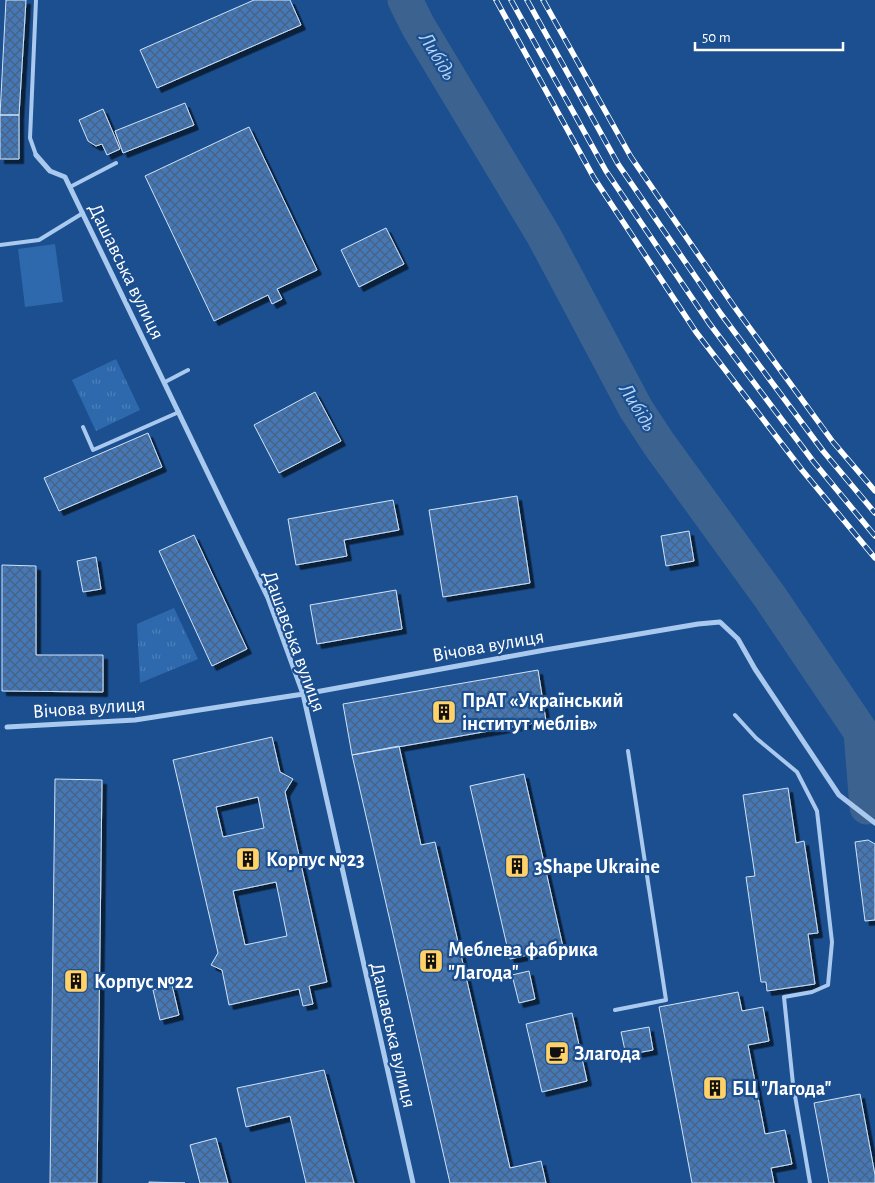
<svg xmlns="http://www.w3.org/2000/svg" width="875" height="1183" viewBox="0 0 875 1183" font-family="'Alegreya Sans',sans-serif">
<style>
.grass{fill:url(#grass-tufts)}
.pitch{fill:#2e69ad}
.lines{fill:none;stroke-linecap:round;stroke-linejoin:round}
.stream{stroke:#9cc4f0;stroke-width:5.5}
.river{stroke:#3c6290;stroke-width:35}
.building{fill:url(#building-cross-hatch);stroke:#cfe3fa;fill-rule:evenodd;filter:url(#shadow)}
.lane{stroke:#a9c9ee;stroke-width:4}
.street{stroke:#a9c9ee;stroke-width:5}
.rail-casing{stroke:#fff;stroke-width:5.5}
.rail{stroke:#1b4f8f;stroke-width:4;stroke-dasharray:11;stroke-linecap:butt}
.labels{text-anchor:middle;stroke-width:4.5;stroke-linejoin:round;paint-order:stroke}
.street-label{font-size:20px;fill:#fff;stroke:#1b4f8f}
.poi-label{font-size:20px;font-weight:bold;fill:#fff;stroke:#1b4f8f;text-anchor:start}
.water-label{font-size:21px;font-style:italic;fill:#b5d3f5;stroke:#1b4f8f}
</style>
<defs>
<pattern id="grass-tufts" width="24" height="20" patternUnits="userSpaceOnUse" patternTransform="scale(1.25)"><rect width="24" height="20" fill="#2e69ad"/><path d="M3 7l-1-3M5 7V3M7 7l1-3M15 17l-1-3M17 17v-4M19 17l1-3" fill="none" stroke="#4d80b9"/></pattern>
<pattern id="building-cross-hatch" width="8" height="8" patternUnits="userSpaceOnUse" patternTransform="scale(1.25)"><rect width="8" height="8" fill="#4478b7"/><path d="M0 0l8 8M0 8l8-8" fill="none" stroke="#486282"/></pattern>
<filter id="shadow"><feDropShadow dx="4.5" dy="4.5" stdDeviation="0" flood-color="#0009"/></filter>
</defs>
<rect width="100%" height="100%" fill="#1b4f8f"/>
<!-- grass -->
<path class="grass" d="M116,359L140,410L96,431L72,380Z
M174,608L198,659L140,683L137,624Z"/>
<!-- pitch -->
<path class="pitch" d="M55,244L63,302L25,307L18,249Z"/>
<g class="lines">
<!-- stream -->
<path class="stream" d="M861,732L875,728"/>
<!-- river -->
<path class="river" d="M405,0L418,26L544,236L636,409L659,444L770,597L861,732L867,807"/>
</g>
<!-- building -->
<path class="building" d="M6,0H26L19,115H0Z
M254,0H290L301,25L157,88L140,50Z
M185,103L194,125L123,153L115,131Z
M103,109L120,149L107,155L102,144L96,146L88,141L79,120Z
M0,115H19V159H0Z
M249,127L317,270L277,289L282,299L272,304L268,295L214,321L145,176Z
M386,228L404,264L359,287L341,250Z
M315,392L341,441L279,473L254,425Z
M148,433L162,467L59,511L44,478Z
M517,496L530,583L443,597L429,510Z
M393,500L399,530L344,540L347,556L296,565L288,519Z
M689,531L694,561L666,566L661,536Z
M194,535L247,649L212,666L159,551Z
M96,557L101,589L83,592L77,561Z
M2,565L36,566V655H103V692L2,691Z
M396,590L402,629L317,644L310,605Z
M538,670L546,721L352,755L343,704Z
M272,737L280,772L293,779L285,792L327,982L309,986L313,1004L303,1006L299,989L229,1005L222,970L211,965L218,953L173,760ZM258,797L264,828L223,837L216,807ZM276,882L287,936L245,945L233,891Z
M399,746L421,845L435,842L510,1168L541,1161L546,1183H450L352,755Z
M524,774L563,947L510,959L470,786Z
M55,779L102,780L97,1183H50Z
M788,788L796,843L804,841L818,933L808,934L815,984L767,991L766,982H761L746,877L755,876L743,795Z
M868,840L875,844V920L865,921L855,842Z
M529,971L535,999L519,1003L512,975Z
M172,985L179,1015L160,1020L153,990Z
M738,992L742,1011L763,1007L769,1041L748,1045L765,1134L785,1130L792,1164L771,1168L774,1183H692L659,1007Z
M572,1013L587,1081L542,1092L526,1024Z
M649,1027L653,1050L626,1055L621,1032Z
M324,1070L347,1157L354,1183H306L290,1116L246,1127L237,1088Z
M860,1094L875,1175V1183H829L814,1103Z
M216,1138L228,1183H200L190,1145Z
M149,1182L185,1183H149Z"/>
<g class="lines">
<!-- lane -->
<path class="lane" d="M36,0L30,138L36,155
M70,187L116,163
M0,245L39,240L83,213
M165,382L188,370
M83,427L93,450L179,412
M735,715L756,738L797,772L817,811L832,942L828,985L812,992L784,997L793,1084L810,1183
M615,1010L666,1000L628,751"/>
<!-- street -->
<path class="street" d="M36,155L50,171L65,177L268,598L303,694L413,1183
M7,727L135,720L310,693L545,650L698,624L720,622L738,639L755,669L839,795L875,823"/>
<defs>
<path id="rail" d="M496,0L594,178L696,332L802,470L875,558
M511,0L606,171L709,323L813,461L875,536
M527,0L618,164L721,314L823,451L875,513
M543,0L631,157L733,305L833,442L875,491"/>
</defs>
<!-- rail casing -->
<use href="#rail" class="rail-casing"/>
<!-- rail -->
<use href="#rail" class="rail"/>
</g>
<!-- icons -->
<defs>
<symbol id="building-square" viewBox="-11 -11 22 22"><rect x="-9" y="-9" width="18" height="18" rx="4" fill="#ffd166" stroke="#1b4f8f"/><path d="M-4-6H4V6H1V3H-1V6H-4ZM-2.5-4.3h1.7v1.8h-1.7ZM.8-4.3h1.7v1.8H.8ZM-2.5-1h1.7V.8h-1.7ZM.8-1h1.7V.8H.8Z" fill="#111"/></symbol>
<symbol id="cafe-square" viewBox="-11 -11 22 22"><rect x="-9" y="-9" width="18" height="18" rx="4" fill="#ffd166" stroke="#1b4f8f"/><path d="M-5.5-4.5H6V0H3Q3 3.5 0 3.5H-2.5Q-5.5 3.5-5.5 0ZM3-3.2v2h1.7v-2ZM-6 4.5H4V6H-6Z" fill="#111"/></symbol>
</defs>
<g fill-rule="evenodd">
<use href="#building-square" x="430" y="698" width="28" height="28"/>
<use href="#building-square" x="234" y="845" width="28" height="28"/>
<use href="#building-square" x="503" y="852" width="28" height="28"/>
<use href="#building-square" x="417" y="947" width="28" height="28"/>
<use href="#building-square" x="62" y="967" width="28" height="28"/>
<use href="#cafe-square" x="543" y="1039" width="28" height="28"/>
<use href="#building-square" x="701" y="1074" width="28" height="28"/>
</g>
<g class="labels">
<!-- street labels -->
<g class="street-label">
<text transform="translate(127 271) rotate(64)" y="7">Дашавська вулиця</text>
<text transform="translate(295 641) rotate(70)" y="7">Дашавська вулиця</text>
<text transform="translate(488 645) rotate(-10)" y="7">Вічова вулиця</text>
<text transform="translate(89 707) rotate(-4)" y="7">Вічова вулиця</text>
<text transform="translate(394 1035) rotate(77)" y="7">Дашавська вулиця</text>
</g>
<!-- poi labels -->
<g class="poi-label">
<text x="462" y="707">ПрАТ «Український<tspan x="462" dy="23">інститут меблів»</tspan></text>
<text x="266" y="866">Корпус №23</text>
<text x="534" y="873">3Shape Ukraine</text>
<text x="448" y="956">Меблева фабрика<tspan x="448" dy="23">"Лагода"</tspan></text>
<text x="94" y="988">Корпус №22</text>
<text x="574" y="1060">Злагода</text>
<text x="732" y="1095">БЦ "Лагода"</text>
</g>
<!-- water labels -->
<g class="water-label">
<text transform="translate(438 56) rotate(59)" y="7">Либідь</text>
<text transform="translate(638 407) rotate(59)" y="7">Либідь</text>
</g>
</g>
<!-- scale -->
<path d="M695 42v8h148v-8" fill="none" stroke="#ffffff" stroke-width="2.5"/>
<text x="702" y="42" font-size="15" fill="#ffffff" stroke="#1b4f8f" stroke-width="4" paint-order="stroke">50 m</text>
</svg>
